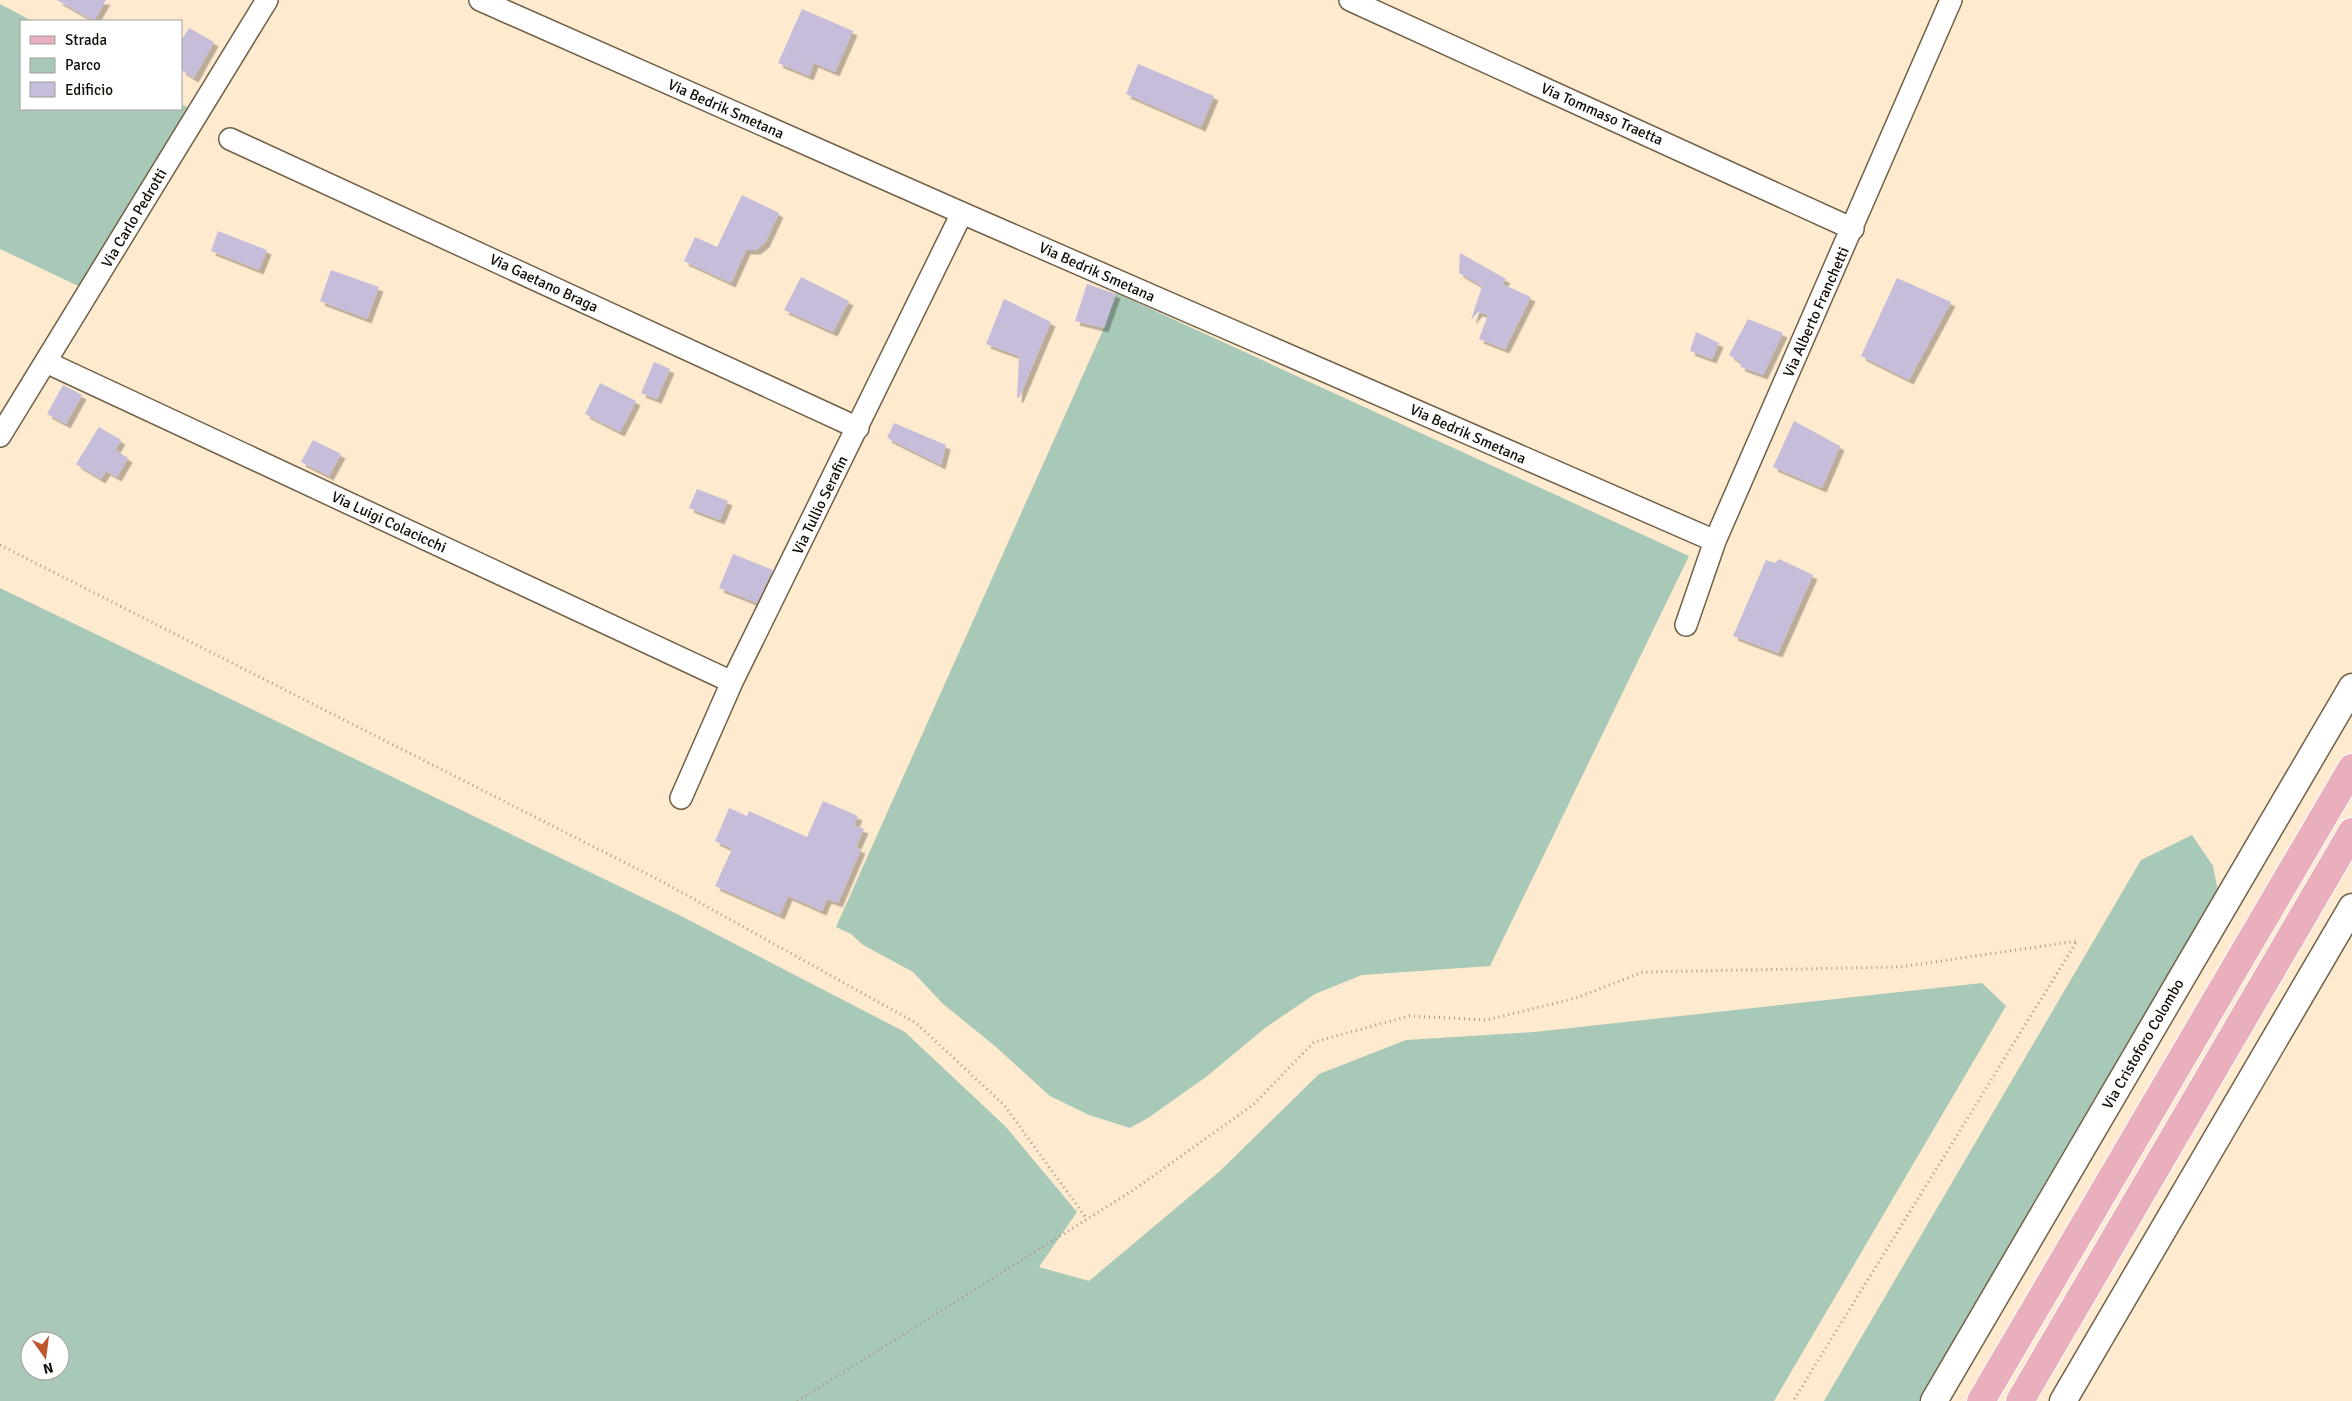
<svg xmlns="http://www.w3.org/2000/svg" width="2352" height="1401" viewBox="0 0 2352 1401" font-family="Signika,sans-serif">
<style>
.green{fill:#a8c9b7;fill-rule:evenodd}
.building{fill:#c5bdda;filter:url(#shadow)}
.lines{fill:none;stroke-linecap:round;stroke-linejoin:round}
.minor-casing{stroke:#716048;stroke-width:24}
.tertiary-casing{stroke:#716048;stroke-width:29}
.primary-casing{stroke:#fff;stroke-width:30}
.path{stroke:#a89884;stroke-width:3;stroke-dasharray:1 4;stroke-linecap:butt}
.minor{stroke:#fff;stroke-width:21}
.tertiary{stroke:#fff;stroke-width:26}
.primary{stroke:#e9afbc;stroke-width:28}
.labels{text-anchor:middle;stroke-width:4;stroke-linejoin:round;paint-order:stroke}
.street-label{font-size:15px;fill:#130c04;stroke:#fff}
</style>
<defs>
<filter id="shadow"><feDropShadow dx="4.5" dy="4.5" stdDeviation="0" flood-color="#0004"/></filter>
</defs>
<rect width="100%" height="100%" fill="#feeacf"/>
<!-- green -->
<path class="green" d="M0,4L32,21H21V109H181V104L198,113L89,291L0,249Z
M1116,293L1689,556L1490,966L1362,975L1315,994L1265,1028L1206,1077L1148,1118L1130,1128L1089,1115L1050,1096L996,1047L942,1003L913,972L863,945L851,934L836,927L1104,328Z
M0,588L679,915L905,1032L1006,1127L1077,1212L1039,1267L1089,1281L1220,1171L1319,1074L1406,1040L1534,1032L1982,983L2006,1006L1774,1401H0ZM30,1341H60V1371H30Z
M2192,835L2213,866L2219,896L1921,1401H1824L2141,860Z"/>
<!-- building -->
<path class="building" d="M57,0H106L94,21Z
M802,9L853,31L835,72L814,63L809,76L778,63Z
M189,28L214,42L194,78L181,70V41Z
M1138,64L1214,96L1201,127L1126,94Z
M742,195L779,213L765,243L756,250H746L731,283L684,261L695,237L717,247Z
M218,231L267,250L259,270L211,251Z
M1460,253L1506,279L1502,284L1531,297L1505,349L1479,339L1488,315L1478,312L1471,320L1482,286L1459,273Z
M331,270L379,287L367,319L320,301Z
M801,277L849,301L833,332L784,310Z
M1897,278L1951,302L1909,380L1861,356Z
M1087,284L1116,294L1104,328L1075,321Z
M1004,299L1051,322L1019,398H1017L1019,356L986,344Z
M1748,319L1783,333L1763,375L1741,367L1740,362L1729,355Z
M1696,332L1719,343L1712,359L1690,351Z
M654,362L670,369L657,399L641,393Z
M600,383L636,401L620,432L585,414Z
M63,385L82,395L66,424L47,414Z
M1794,421L1840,446L1822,488L1773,467Z
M894,423L946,445L941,465L887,438Z
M99,427L121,440L115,450L128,458L117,477L106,471L101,479L76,464Z
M313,440L341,454L329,476L301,462Z
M697,489L728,501L720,520L689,508Z
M733,554L773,570L757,603L719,588Z
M1779,559L1813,575L1778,653L1733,636L1766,560L1775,563Z
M823,801L858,816L854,825L864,829L856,847L861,849L838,903L827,899L822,911L788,896L780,915L715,886L732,849L715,841L729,808L747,816L749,811L807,837Z"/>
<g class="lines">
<defs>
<path id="minor" d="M480,0L962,213L1715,541
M1350,0L1853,229
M230,139L858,428
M46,362L732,682
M0,436L267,0
M1686,625L1715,541L1951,0
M681,798L732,682L962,213"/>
<path id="tertiary" d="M1934,1401L2352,687
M2063,1401L2352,907"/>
<path id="primary" d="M1981,1401L2352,768
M2020,1401L2352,832"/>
</defs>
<!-- minor casing -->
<use href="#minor" class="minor-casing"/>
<!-- tertiary casing -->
<use href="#tertiary" class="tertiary-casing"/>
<!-- primary casing -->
<use href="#primary" class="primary-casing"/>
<!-- path -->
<path class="path" d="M0,545L661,881L916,1023L1004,1105L1087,1219
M797,1401L1132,1191L1253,1105L1314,1042L1409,1016L1487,1020L1576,998L1643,972L1900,967L2077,941L1793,1401"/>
<!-- minor -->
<use href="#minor" class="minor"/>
<!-- tertiary -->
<use href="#tertiary" class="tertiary"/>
<!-- primary -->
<use href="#primary" class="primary"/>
</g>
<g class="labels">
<!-- street labels -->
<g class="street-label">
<text transform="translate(726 109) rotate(24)" y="5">Via Bedrik Smetana</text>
<text transform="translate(1602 114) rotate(24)" y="5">Via Tommaso Traetta</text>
<text transform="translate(134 218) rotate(-59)" y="5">Via Carlo Pedrotti</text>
<text transform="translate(1097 272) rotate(24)" y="5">Via Bedrik Smetana</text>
<text transform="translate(544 283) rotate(25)" y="5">Via Gaetano Braga</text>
<text transform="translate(1816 312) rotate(-66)" y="5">Via Alberto Franchetti</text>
<text transform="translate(1468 434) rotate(24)" y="5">Via Bedrik Smetana</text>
<text transform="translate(820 505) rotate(-64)" y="5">Via Tullio Serafin</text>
<text transform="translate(389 522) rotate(25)" y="5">Via Luigi Colacicchi</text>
<text transform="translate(2143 1044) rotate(-60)" y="5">Via Cristoforo Colombo</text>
</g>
</g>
<!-- legend -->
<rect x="20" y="20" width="162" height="90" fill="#ffffff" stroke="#a19e9b"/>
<rect x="30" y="36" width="25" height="8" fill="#e9afbc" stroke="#a19e9b"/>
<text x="65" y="45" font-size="15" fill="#130c04">Strada</text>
<rect x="30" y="58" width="25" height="15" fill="#a8c9b7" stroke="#a19e9b"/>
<text x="65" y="70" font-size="15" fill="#130c04">Parco</text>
<rect x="30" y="82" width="25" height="15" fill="#c5bdda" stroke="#a19e9b"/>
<text x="65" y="95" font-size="15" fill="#130c04">Edificio</text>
<!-- north arrow -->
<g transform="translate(45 1356) rotate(166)"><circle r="24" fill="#ffffff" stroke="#a19e9b"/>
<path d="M0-4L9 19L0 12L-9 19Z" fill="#be572d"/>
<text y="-8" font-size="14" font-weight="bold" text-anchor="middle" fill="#130c04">N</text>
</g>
</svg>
